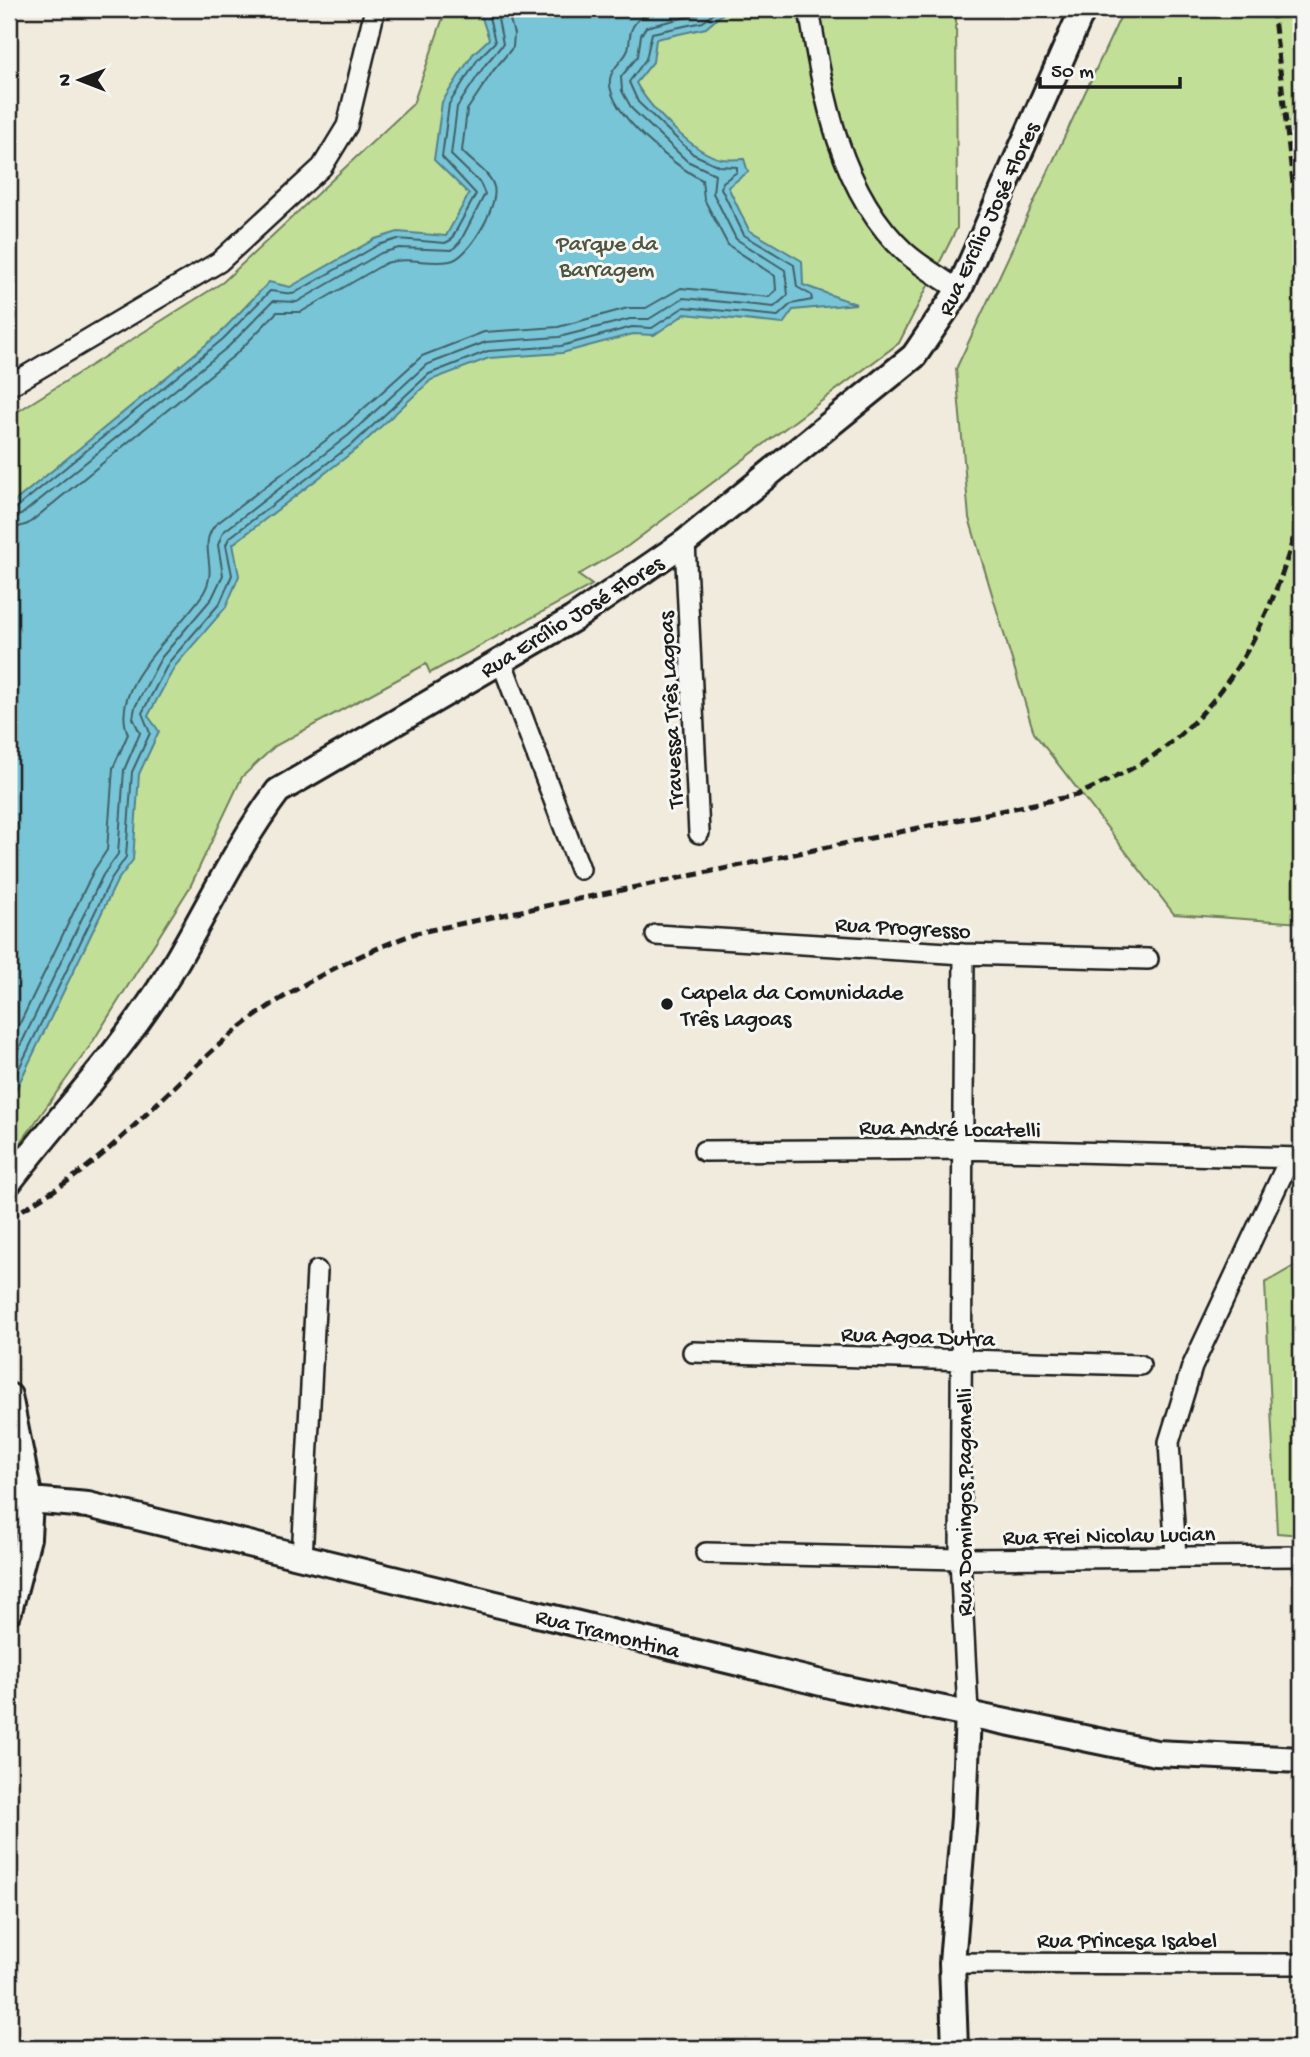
<svg xmlns="http://www.w3.org/2000/svg" width="1310" height="2057" viewBox="0 0 1310 2057" font-family="'Gochi Hand',sans-serif">
<style>
.green{fill:#c1df97;stroke:#6e7e5a;stroke-width:2}
.water{fill:#78c5d7;stroke:#53818c;stroke-width:2}
.lines{fill:none;stroke-linecap:round;stroke-linejoin:round}
.shore{stroke:#416067;stroke-width:2}
.minor-casing{stroke:#1c1c1c;stroke-width:24}
.tertiary-casing{stroke:#1c1c1c;stroke-width:30}
.minor{stroke:#f6f6f2;stroke-width:19}
.tertiary{stroke:#f6f6f2;stroke-width:24}
.rail{stroke:#1c1c1c;stroke-width:5;stroke-dasharray:10 5;stroke-linecap:butt}
.poi-dot{fill:#1c1c1c;stroke:#f6f6f2;stroke-width:2.5}
.labels{text-anchor:middle;stroke-width:6;stroke-linejoin:round;paint-order:stroke}
.street-label{font-size:23px;fill:#1c1c1c;stroke:#f6f6f2}
.park-label{font-size:23px;fill:#4e5641;stroke:#f6f6f2}
.poi-label{font-size:23px;fill:#1c1c1c;stroke:#f6f6f2;text-anchor:start}
</style>
<rect width="100%" height="100%" fill="#f1ebde"/>
<filter id="ink" filterUnits="userSpaceOnUse"><feTurbulence type="fractalNoise" baseFrequency=".0143" numOctaves="2"/><feDisplacementMap in="SourceGraphic" scale="14" xChannelSelector="R" yChannelSelector="G"/><feConvolveMatrix kernelMatrix="1 2 1 2 8 2 1 2 1" color-interpolation-filters="sRGB"/></filter>
<g filter="url(#ink)">
<!-- green -->
<path class="green" d="M446,9H956L957,228L899,343L628,546L578,575L592,585L430,673L426,664L275,746L242,777L190,887L90,1046L9,1159V417L223,282L413,104Z
M1124,9H1301V923L1174,914L1034,733L969,518L956,369Z
M1301,1262V1535L1277,1533L1265,1283Z"/>
<!-- water -->
<path class="water" d="M479,9H728L706,28L656,39L653,62L636,83C649,107 694,154 722,159C729,160 737,159 744,159L748,172L728,187L749,230L802,261L803,285L856,304L793,310L783,324L685,314L654,335L633,334L562,353L489,358L431,380L359,447L233,544L239,576L226,607L175,666L148,716L159,731L139,774L133,860L117,881L9,1104V506L219,334L269,282L290,287L375,239L398,232L446,236L469,194L434,160L442,102L473,54L489,39Z"/>
<g class="lines">
<!-- shore -->
<path class="shore" d="M9,510L16,508L223,339L270,291L293,294L378,245L398,239L445,243L451,240L476,194L442,157L449,104L478,59L495,42L487,9
M9,519L21,515L229,346L273,301L297,302L381,253L399,248L452,250L460,242L485,194L480,183L451,155L457,107L485,65L503,44L496,9
M9,530L28,524L236,354L277,312H301L386,263C408,256 428,265 450,261C469,258 499,205 494,187C490,172 472,163 462,151L467,110L493,71L513,47L514,34L507,9
M9,1046L94,870L107,850L113,768L128,734C107,685 181,630 204,592C219,566 197,547 215,525L342,428L422,356L484,332L558,327L628,308H646L681,288L769,297L776,290L775,276L728,245L704,199L702,180C675,166 606,113 610,79C612,67 622,62 627,52C630,46 629,38 631,31C637,13 656,12 671,9
M9,1069L103,875L118,854L124,770L140,733L133,718L135,707L161,658L212,598L223,575L218,545L223,532L349,435L426,365L486,342L559,337L630,319H649L683,298L774,307L788,295L785,270L736,239L713,193L715,174L687,161L632,109L622,91L621,77L638,56L641,35L646,27L699,14L706,9
M9,1089L111,879L126,857L132,772L150,733L142,713L169,662L220,603L232,575L226,545L229,538L355,442L429,374L488,351L561,346L632,327L652,328L684,307L778,316L791,304L812,300L811,295L797,287L794,265L744,235L721,188L723,182L737,172V167L719,166L693,154L638,102L629,82L646,59L652,33L703,22L719,9"/>
<defs>
<path id="minor" d="M809,9C823,93 839,192 906,253C922,267 941,278 959,290
M9,386L219,262L322,167L347,126L375,9
M685,542L699,833
M501,660L580,869
M656,935L964,954L1148,959
M964,954L960,1559L968,1712
M704,1151L963,1149L1301,1158
M693,1352L1140,1365
M706,1553L960,1559L1301,1556
M1176,1557L1169,1442L1192,1367L1290,1158
M302,1558L317,1271
M952,1963L1301,1964"/>
<path id="tertiary" d="M9,1182C62,1113 123,1050 169,974C206,913 235,848 278,791L573,619L685,542L914,356L959,290L1083,9
M9,1396L30,1500L28,1538L9,1611
M30,1500L88,1505L842,1688L1156,1753L1301,1760
M955,2048L952,1963L964,1817L968,1712"/>
</defs>
<!-- minor casing -->
<use href="#minor" class="minor-casing"/>
<!-- tertiary casing -->
<use href="#tertiary" class="tertiary-casing"/>
<!-- minor -->
<use href="#minor" class="minor"/>
<!-- tertiary -->
<use href="#tertiary" class="tertiary"/>
<!-- rail -->
<path class="rail" d="M1273,9L1301,253
M9,1216C22,1212 34,1202 46,1195C116,1154 165,1090 226,1039C283,991 347,959 416,933L1077,795C1102,783 1130,771 1153,756C1235,700 1279,602 1301,509"/>
</g>
</g>
<!-- markers -->
<circle class="poi-dot" cx="667" cy="1004" r="7"/>
<g class="labels">
<!-- street labels -->
<g class="street-label">
<text transform="translate(987 218) rotate(-65)" y="8">Rua Ercílio José Flores</text>
<text transform="translate(571 615) rotate(-32)" y="8">Rua Ercílio José Flores</text>
<text transform="translate(669 710) rotate(-93)" y="8">Travessa Três Lagoas</text>
<text transform="translate(903 926) rotate(3)" y="8">Rua Progresso</text>
<text transform="translate(950 1127) rotate(1)" y="8">Rua André Locatelli</text>
<text transform="translate(918 1335) rotate(2)" y="8">Rua Agoa Dutra</text>
<text transform="translate(963 1502) rotate(-90)" y="8">Rua Domingos Paganelli</text>
<text transform="translate(1109 1534) rotate(-1)" y="8">Rua Frei Nicolau Lucian</text>
<text transform="translate(608 1632) rotate(14)" y="8">Rua Tramontina</text>
<text x="1127" y="1947">Rua Princesa Isabel</text>
</g>
<!-- park labels -->
<g class="park-label">
<text x="607" y="250">Parque da<tspan x="607" dy="26">Barragem</tspan></text>
</g>
<!-- poi labels -->
<g class="poi-label">
<text x="681" y="999">Capela da Comunidade<tspan x="681" dy="26">Três Lagoas</tspan></text>
</g>
</g>
<!-- margin -->
<rect width="1310" height="2057" fill="none" stroke="#f6f6f2" stroke-width="35"/>
<rect x="18" y="18" width="1275" height="2022" fill="none" stroke="#1c1c1c" stroke-width="2.5" filter="url(#ink)"/>
<!-- north arrow -->
<g transform="translate(80 80) rotate(270)" stroke="#f6f6f2" stroke-width="5" paint-order="stroke">
<path d="M0-5L12 26L0 18L-12 26Z" fill="#1c1c1c"/>
<text y="-10" font-size="19" font-weight="bold" text-anchor="middle" fill="#1c1c1c">N</text>
</g>
<!-- scale -->
<path d="M1040 77v10h140v-10" fill="none" stroke="#1c1c1c" stroke-width="3.5"/>
<text x="1051" y="77" font-size="21" fill="#1c1c1c" stroke="#f6f6f2" stroke-width="5" paint-order="stroke">50 m</text>
</svg>
